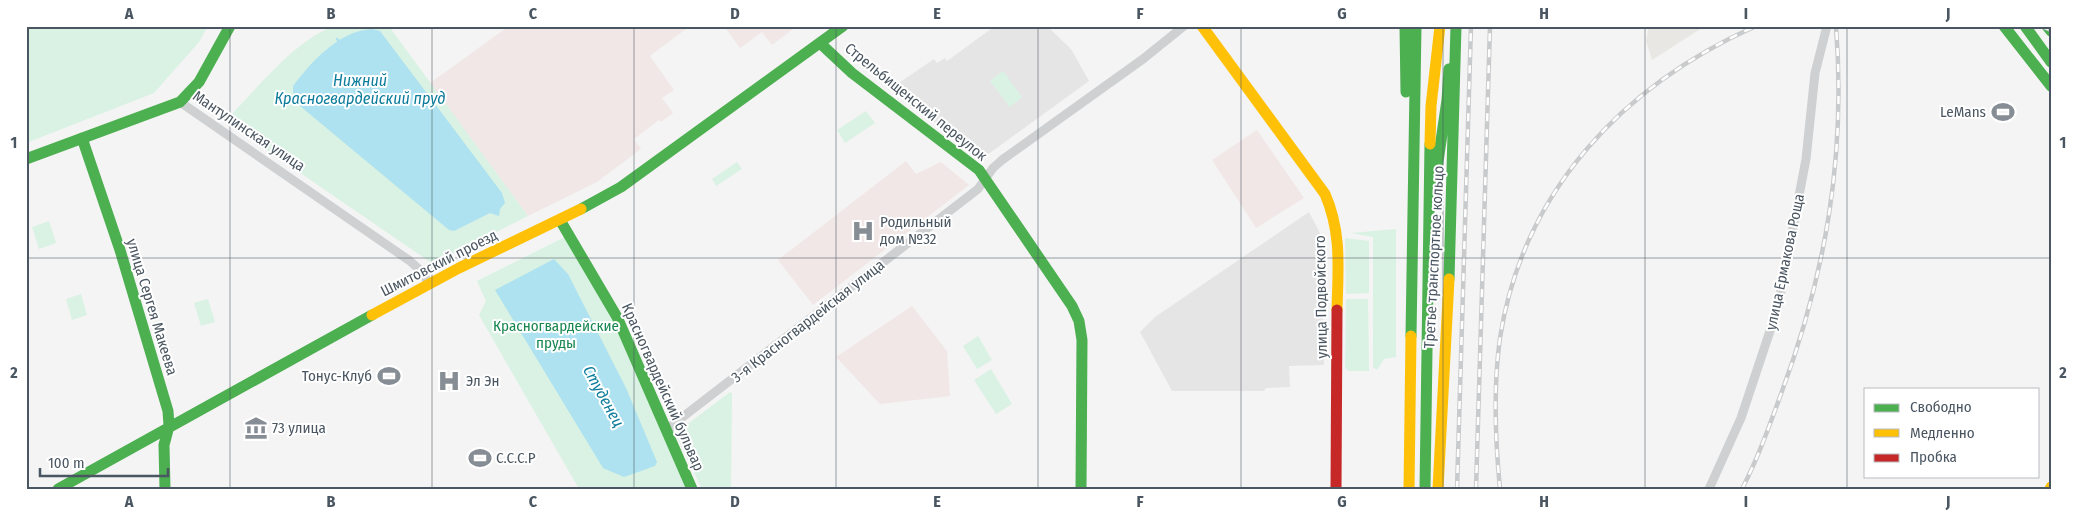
<svg xmlns="http://www.w3.org/2000/svg" width="2077" height="515" viewBox="0 0 2077 515" font-family="'Fira Sans Condensed',sans-serif">
<style>
.commercial{fill:#e8e7e3}
.education{fill:#e6e5e6}
.medical{fill:#f1e7e6}
.green{fill:#d9f2e3}
.water{fill:#aee2f0}
.lines{fill:none;stroke-linecap:round;stroke-linejoin:round}
.stream{stroke:#aee2f0;stroke-width:2.5}
.street{stroke:#ced0d2;stroke-width:9}
.fast{stroke:#4caf50;stroke-width:11}
.slow{stroke:#ffc107;stroke-width:11}
.jam{stroke:#c62828;stroke-width:11}
.rail-casing{stroke:#c9cacc;stroke-width:4.5}
.rail{stroke:#fff;stroke-width:2.5;stroke-dasharray:8;stroke-linecap:butt}
.grid{fill:none;stroke:#4a5661;stroke-width:1;stroke-opacity:0.55}
.labels{text-anchor:middle;stroke-width:4;stroke-linejoin:round;paint-order:stroke}
.street-label{font-size:15px;fill:#4a5661;stroke:#fff}
.poi-label{font-size:15px;fill:#4a5661;stroke:#fff;text-anchor:start}
.park-label{font-size:15px;fill:#17864f;stroke:#fff}
.water-label{font-size:16px;font-style:italic;fill:#0c7c9b;stroke:#fff}
.neatline{fill:none;stroke:#4a5661;stroke-width:2}
.grid-label{font-size:16px;text-anchor:middle;font-weight:bold;fill:#4a5661}
</style>
<rect width="100%" height="100%" fill="#f4f4f4"/>
<!-- commercial -->
<path class="commercial" d="M1649,26H1705L1652,60L1646,41Z"/>
<!-- education -->
<path class="education" d="M995,26H1047L1071,49L1089,81L983,158L890,89L934,59L937,63L945,58L947,61Z
M1309,212L1321,235L1324,365L1289,366L1290,387L1266,388L1264,391H1172L1140,332L1155,317Z"/>
<!-- medical -->
<path class="medical" d="M509,26H690L650,56L674,90L662,98L673,113L661,122L659,120L634,139L641,149L597,182L528,216L430,83Z
M724,26H797L772,45L762,32L740,48Z
M1257,130L1304,198L1256,228L1212,160Z
M906,161L916,174L941,162L969,185L813,305L778,260Z
M912,306L947,351L950,396L880,404L836,357Z"/>
<!-- green -->
<path class="green" d="M26,26H208L199,42L154,93L26,143Z
M336,26H387L391,29L528,216L433,264L229,124L227,119C255,91 298,36 336,26Z
M1003,71L1022,97L1010,107L990,81Z
M866,111L875,123L845,143L837,130Z
M737,162L742,169L716,186L712,179Z
M49,221L56,243L39,249L32,227Z
M1396,229V357L1384,359L1377,370L1373,367V237L1351,233Z
M565,237L615,324L687,489H579L479,315L486,301L477,281Z
M1345,238L1369,241V293L1346,294Z
M81,294L87,315L72,320L66,299Z
M208,299L215,322L201,326L194,303Z
M1346,299H1368L1369,371H1349L1345,368Z
M978,336L992,360L977,369L963,346Z
M991,369L1012,404L996,414L974,380Z
M730,392L732,393L731,489H702L677,437V432Z"/>
<!-- water -->
<path class="water" d="M372,29L380,31L502,193L505,203L500,209L499,216L490,213L454,231L449,230L300,106L293,93V86C312,61 339,31 372,29Z
M554,259L568,274L626,388L657,462L655,466L624,477L603,468L495,290Z"/>
<g class="lines">
<!-- stream -->
<path class="stream" d="M337,39L342,44"/>
<!-- street -->
<path class="street" d="M180,102L410,261L422,272L429,284
M668,432L671,426L978,189L993,168L1002,160L1143,59L1184,26
M1709,489L1741,418L1778,307L1806,159L1815,73L1827,26"/>
<!-- fast -->
<path class="fast" d="M1405,26L1406,92
M2004,26L2051,86
M2025,26L2051,62
M2047,26L2051,31
M821,44L852,73L979,170L1072,306L1079,321L1082,340L1081,489
M82,138L120,250L168,411L169,426L164,445L165,489
M26,159L180,102L199,82L230,26
M1435,182L1447,100L1449,69
M581,209L621,187L843,26
M560,220L617,317L692,489
M1449,279L1456,26
M1411,336L1416,26
M58,489L372,315
M1425,489L1430,144"/>
<!-- slow -->
<path class="slow" d="M1202,26L1325,194C1342,233 1338,269 1337,310
M1430,144L1431,106L1440,26
M372,315L459,268L581,209
M1409,489L1411,336
M1438,489L1449,279
M2050,489L2051,487"/>
<!-- jam -->
<path class="jam" d="M1336,489L1337,310"/>
<defs>
<path id="rail" d="M2041,26L2051,30
M1457,489L1471,26
M1476,489L1490,26
M1500,489C1495,438 1493,388 1500,338C1523,190 1624,85 1756,26
M1742,489C1758,458 1769,427 1781,394C1826,273 1846,156 1836,26"/>
</defs>
<!-- rail casing -->
<use href="#rail" class="rail-casing"/>
<!-- rail -->
<use href="#rail" class="rail"/>
</g>
<!-- grid -->
<path class="grid" d="M230,26V489M432,26V489M634,26V489M836,26V489M1038,26V489M1241,26V489M1443,26V489M1645,26V489M1847,26V489M26,258H2051"/>
<!-- icons -->
<defs>
<symbol id="stadium-bare" viewBox="-9 -9 18 18"><path d="M0-5a6.5 5 0 1 0 0 10a6.5 5 0 1 0 0-10ZM-3.5-1.8h7v3.6h-7Z" fill="#868d94" stroke="#fff" stroke-width="2.5" paint-order="stroke"/></symbol>
<symbol id="hospital-bare" viewBox="-9 -9 18 18"><path d="M-5-5h3v3.5h4V-5h3V5h-3V1.5h-4V5h-3Z" fill="#868d94" stroke="#fff" stroke-width="2.5" paint-order="stroke"/></symbol>
<symbol id="museum-bare" viewBox="-9 -9 18 18"><path d="M0-6L6-3V-2H-6V-3ZM-5-1h2V3h-2ZM-1-1h2V3h-2ZM3-1h2V3H3ZM-6 4H6V6H-6Z" fill="#868d94" stroke="#fff" stroke-width="2.5" paint-order="stroke"/></symbol>
</defs>
<g fill-rule="evenodd">
<use href="#stadium-bare" x="1987" y="96" width="32" height="32"/>
<use href="#hospital-bare" x="847" y="215" width="32" height="32"/>
<use href="#stadium-bare" x="373" y="360" width="32" height="32"/>
<use href="#hospital-bare" x="433" y="365" width="32" height="32"/>
<use href="#museum-bare" x="240" y="412" width="32" height="32"/>
<use href="#stadium-bare" x="464" y="442" width="32" height="32"/>
</g>
<g class="labels">
<!-- street labels -->
<g class="street-label">
<text transform="translate(916 102) rotate(39)" y="5">Стрельбищенский переулок</text>
<text transform="translate(249 131) rotate(34)" y="5">Мантулинская улица</text>
<text transform="translate(1434 257) rotate(-87)" y="5">Третье транспортное кольцо</text>
<text transform="translate(1785 262) rotate(-78)" y="5">улица Ермакова Роща</text>
<text transform="translate(439 263) rotate(-27)" y="5">Шмитовский проезд</text>
<text transform="translate(1321 297) rotate(-91)" y="5">улица Подвойского</text>
<text transform="translate(152 307) rotate(73)" y="5">улица Сергея Макеева</text>
<text transform="translate(808 321) rotate(-38)" y="5">3-я Красногвардейская улица</text>
<text transform="translate(663 387) rotate(66)" y="5">Красногвардейский бульвар</text>
</g>
<!-- poi labels -->
<g class="poi-label">
<text x="1986" y="117" text-anchor="end">LeMans</text>
<text x="880" y="227">Родильный<tspan x="880" dy="17">дом №32</tspan></text>
<text x="372" y="381" text-anchor="end">Тонус-Клуб</text>
<text x="466" y="386">Эл Эн</text>
<text x="272" y="433">73 улица</text>
<text x="496" y="463">С.С.С.Р</text>
</g>
<!-- park labels -->
<g class="park-label">
<text x="556" y="331">Красногвардейские<tspan x="556" dy="17">пруды</tspan></text>
</g>
<!-- water labels -->
<g class="water-label">
<text x="360" y="86">Нижний<tspan x="360" dy="18">Красногвардейский пруд</tspan></text>
<text transform="translate(604 396) rotate(61)" y="6">Студенец</text>
</g>
</g>
<!-- border -->
<rect width="2077" height="515" fill="none" stroke="#ffffff" stroke-width="55"/>
<!-- legend -->
<rect x="1864" y="388" width="175" height="90" fill="#ffffff" stroke="#b7bbc0"/>
<rect x="1874" y="404" width="25" height="8" fill="#4caf50" stroke="#b7bbc0"/>
<text x="1910" y="412" font-size="15" fill="#4a5661">Свободно</text>
<rect x="1874" y="429" width="25" height="8" fill="#ffc107" stroke="#b7bbc0"/>
<text x="1910" y="438" font-size="15" fill="#4a5661">Медленно</text>
<rect x="1874" y="454" width="25" height="8" fill="#c62828" stroke="#b7bbc0"/>
<text x="1910" y="462" font-size="15" fill="#4a5661">Пробка</text>
<!-- scale -->
<path d="M40 468v8h128v-8" fill="none" stroke="#4a5661" stroke-width="2.5"/>
<text x="48" y="468" font-size="15" fill="#4a5661" stroke="#ffffff" stroke-width="4" paint-order="stroke">100 m</text>
<rect x="28" y="28" width="2022" height="460" class="neatline"/>
<g class="grid-label">
<text x="129" y="19">A</text>
<text x="331" y="19">B</text>
<text x="533" y="19">C</text>
<text x="735" y="19">D</text>
<text x="937" y="19">E</text>
<text x="1140" y="19">F</text>
<text x="1342" y="19">G</text>
<text x="1544" y="19">H</text>
<text x="1746" y="19">I</text>
<text x="1948" y="19">J</text>
<text x="14" y="148">1</text>
<text x="2063" y="148">1</text>
<text x="14" y="378">2</text>
<text x="2063" y="378">2</text>
<text x="129" y="507">A</text>
<text x="331" y="507">B</text>
<text x="533" y="507">C</text>
<text x="735" y="507">D</text>
<text x="937" y="507">E</text>
<text x="1140" y="507">F</text>
<text x="1342" y="507">G</text>
<text x="1544" y="507">H</text>
<text x="1746" y="507">I</text>
<text x="1948" y="507">J</text>
</g>
</svg>
